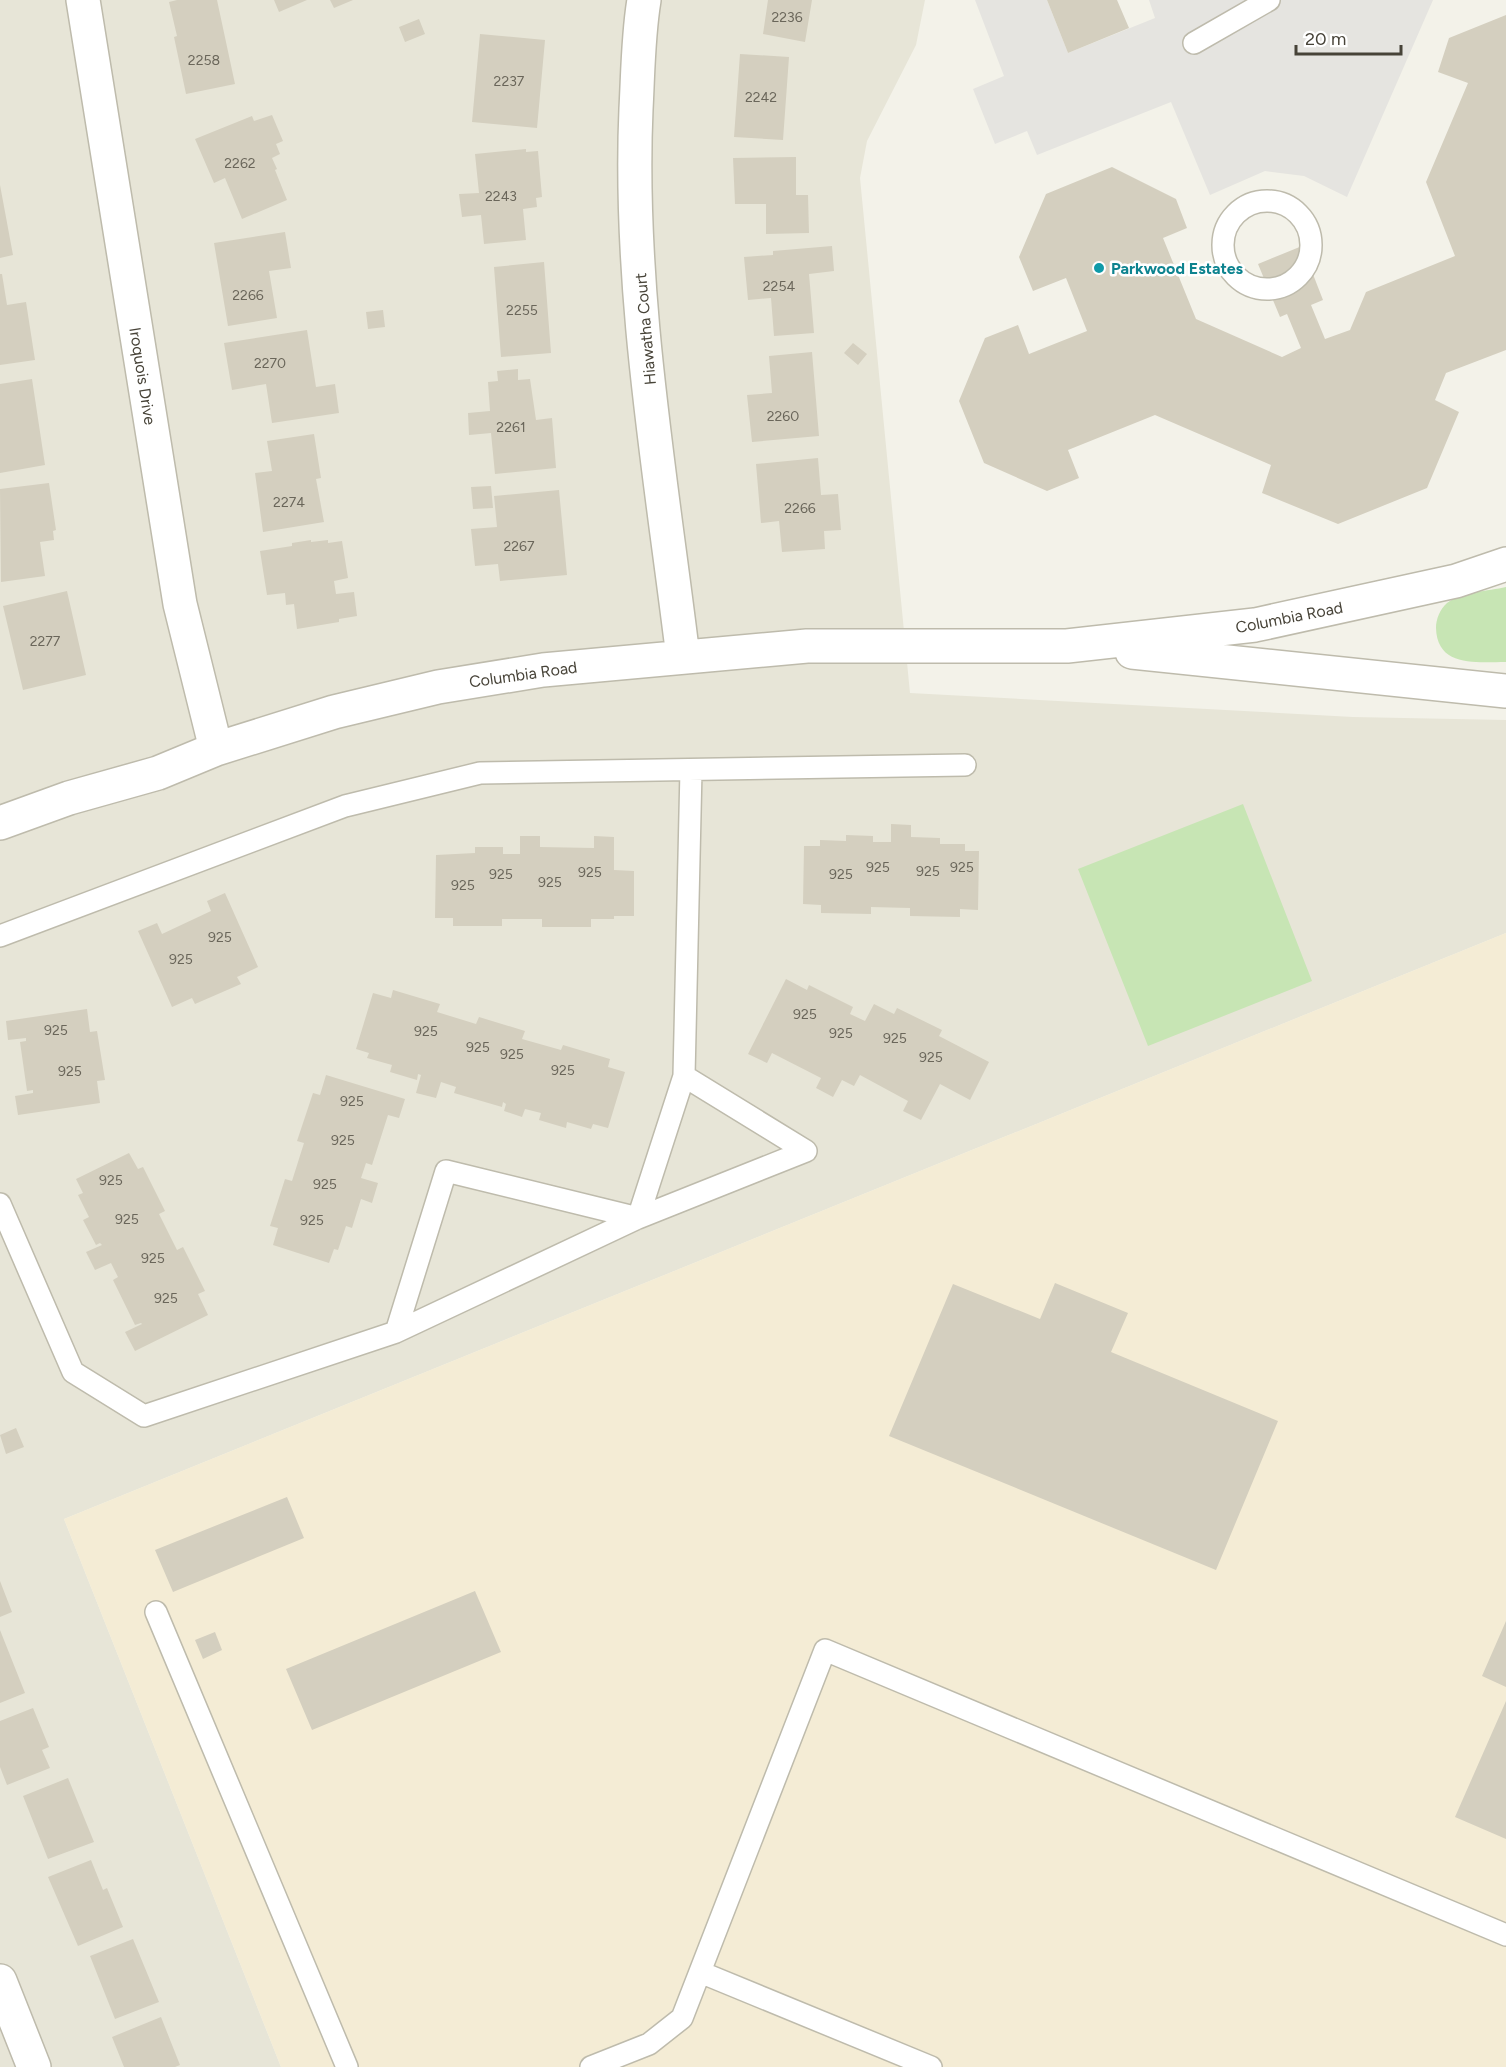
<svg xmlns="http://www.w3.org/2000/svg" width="1506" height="2067" viewBox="0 0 1506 2067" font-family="Figtree,sans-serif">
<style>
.residential{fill:#e7e5d7}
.commercial{fill:#f4ecd5}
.green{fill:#c7e5b4}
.parking{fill:#e5e4e0}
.building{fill:#d4cfbf}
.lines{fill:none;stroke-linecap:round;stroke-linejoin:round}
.lane-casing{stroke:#bebbac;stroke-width:24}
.street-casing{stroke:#bebbac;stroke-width:36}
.lane{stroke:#fff;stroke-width:21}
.street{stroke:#fff;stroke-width:33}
.culture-dot{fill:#0f9aa8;stroke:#fff;stroke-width:2}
.labels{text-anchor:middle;stroke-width:5;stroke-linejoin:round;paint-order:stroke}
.number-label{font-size:14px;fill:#6a665a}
.culture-label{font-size:16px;font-weight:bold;fill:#0d838f;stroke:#fff;text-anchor:start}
.street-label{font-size:16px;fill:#474338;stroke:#fff}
</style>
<rect width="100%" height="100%" fill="#f3f2e9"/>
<!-- residential -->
<path class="residential" d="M0,0H925L916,45L867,141L860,178L910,693L1353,717L1506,720V933L64,1519L281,2067H0Z"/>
<!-- commercial -->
<path class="commercial" d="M1506,933V2067H281L64,1519Z"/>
<!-- green -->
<path class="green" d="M1506,587V662C1478,662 1437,668 1436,628C1436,619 1440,609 1447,603C1462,592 1488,591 1506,587Z
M1243,804L1312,981L1148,1046L1078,869Z"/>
<!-- parking -->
<path class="parking" d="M975,0H1047L1068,53L1155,18L1149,0H1433L1347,197L1304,176L1265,171L1210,195L1171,102L1037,155L1027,131L995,144L973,89L1004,76Z"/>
<!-- building -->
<path class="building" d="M177,0H217L235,84L186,94L174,37L177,36L169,2Z
M274,0H307L279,12Z
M330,0H353L334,8Z
M768,0H812L805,42L763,34Z
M1047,0H1117L1129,28L1068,53Z
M1506,15V350L1446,373L1435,400L1459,412L1427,488L1338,524L1262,493L1271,465L1155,415L1068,450L1079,478L1047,491L984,463L959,401L985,338L1018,325L1029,354L1087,331L1066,278L1033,291L1019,257L1046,194L1112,167L1176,199L1187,228L1163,238L1196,319L1282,357L1301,348L1287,314L1280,317L1258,264L1302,246L1323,300L1311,305L1325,339L1350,330L1366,292L1455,256L1426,182L1468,83L1438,72L1449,38Z
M419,19L425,34L405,42L399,27Z
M480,34L545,40L537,128L472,122Z
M740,54L789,57L783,140L734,137Z
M272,115L283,141L276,144L280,154L272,158L277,169L275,170L287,200L242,219L225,178L214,183L195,139L252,116L254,121Z
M526,149V152L538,151L542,197L536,198L537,207L523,209L526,240L484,244L481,215L462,217L459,194L479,193L475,154Z
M796,157V195H808L809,233L766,234V204H735L733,158Z
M0,185L13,255L0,258Z
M285,232L291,268L269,271L277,318L228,326L214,243Z
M832,246L834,271L809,274L814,333L774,336L771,298L748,300L744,257L773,255V251Z
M544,262L551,353L501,357L494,267Z
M0,274H2L7,305L26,302L35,360L0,365Z
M383,310L385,327L368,329L366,312Z
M307,330L316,387L335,384L339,413L272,423L266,384L232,390L224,343Z
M853,343L867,354L858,365L844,353Z
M812,352L819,436L752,442L747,395L772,393L769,356Z
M518,369V380L530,379L536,420L552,418L556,468L495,474L491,433L469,435L468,413L490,411L488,382L498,381L497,371Z
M32,379L45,465L0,473V384Z
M314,434L321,478L316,479L324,522L263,532L255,473L272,471L267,441Z
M818,458L821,495L838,494L841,530L824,531L825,549L782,552L779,521L761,523L756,464Z
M49,483L56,530L53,531L54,540L40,542L45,576L1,582L0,489Z
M491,486L493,508L473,509L471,487Z
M559,490L567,575L500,581L498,564L475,566L471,529L497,527L494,496Z
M311,540V542L328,540V543L342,541L348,578L334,581L336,594L354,592L357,616L339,619V622L297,629L294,604L286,605L285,593L267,595L260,551L292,546V543Z
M67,591L86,675L23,690L3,606Z
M891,824L911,825V837L940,838V844H965V851H979L978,910L960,909V917L910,916V908L871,907V914L821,913V905L803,904L804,846H820V840L846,841V835L873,836V842H891Z
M520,836H540V847L594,848V836L614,837V870L634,871V916H614V919H591V927H542V919H502V926H453V918H435L436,855L475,853V847H503V854H520Z
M225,893L258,967L237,977L241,984L195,1004L192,998L172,1007L138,931L157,923L162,934L211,911L207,901Z
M786,979L807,990L809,985L853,1007L850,1014L865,1021L874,1004L894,1014L897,1008L942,1030L939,1036L989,1062L970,1100L940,1084L921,1120L903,1111L908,1101L860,1075L854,1086L842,1080L833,1097L816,1088L821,1078L772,1053L767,1063L748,1054Z
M393,990L440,1004L437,1012L476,1024L479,1017L525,1031L522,1039L561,1050L563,1045L610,1059L608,1067L625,1072L608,1128L593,1124L591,1129L567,1122L566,1128L539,1120L541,1113L525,1109L522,1117L504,1111L506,1104L503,1102L502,1107L454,1093L456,1087L441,1082L436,1098L416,1093L421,1075L418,1074L417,1080L390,1072L392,1065L367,1058L369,1053L356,1049L373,993L391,998Z
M87,1009L90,1032L97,1031L105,1080L97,1081L100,1103L18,1115L15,1096L33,1093V1090L27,1091L20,1042L26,1041V1038L8,1040L6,1021Z
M326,1075L405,1099L399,1118L388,1115L372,1165L366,1163L361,1178L378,1183L372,1203L361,1199L352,1228L346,1226L338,1250L334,1249L329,1263L273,1245L278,1228L270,1226L285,1179L292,1181L304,1143L297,1141L313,1093L320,1095Z
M129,1153L138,1169L143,1167L165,1211L159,1214L177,1250L183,1247L205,1291L198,1294L208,1315L135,1351L125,1332L142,1324L141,1323L135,1325L113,1280L118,1277L111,1263L95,1270L86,1252L102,1245L100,1243L96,1245L83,1220L89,1217L78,1195L83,1193L76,1179Z
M1055,1283L1128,1313L1111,1352L1278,1421L1216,1570L889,1436L953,1284L1040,1319Z
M16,1428L24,1447L6,1454L0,1435Z
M287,1497L304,1538L173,1592L155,1550Z
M0,1581L12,1612L0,1617Z
M475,1591L501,1652L312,1730L286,1669Z
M1506,1621V1687L1482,1676Z
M0,1630L25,1693L0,1703Z
M215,1632L222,1650L203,1659L195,1640Z
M1506,1701V1839L1455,1817Z
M33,1708L49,1747L42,1750L50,1768L7,1785L0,1767V1721Z
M68,1778L94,1842L48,1859L23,1796Z
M91,1860L103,1890L107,1888L123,1927L78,1946L48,1877Z
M133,1939L159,2002L115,2019L90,1956Z
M161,2017L180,2065L175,2067H124L112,2037Z"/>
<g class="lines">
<defs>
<path id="lane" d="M1194,43L1269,0
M1223 245a44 44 0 1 1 88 0a44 44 0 1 1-88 0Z
M0,936L345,806L480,773L965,765
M0,1204L73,1372L144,1416L396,1332L638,1218L806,1151L684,1076
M396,1332L446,1171L638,1218L684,1076L691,770
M156,1612L347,2067
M700,1972L931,2067
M591,2067L649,2044L682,2018L825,1650L1506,1935"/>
<path id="street" d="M83,0L180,604L216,749
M644,0C638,36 638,72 636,109C628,290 661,477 683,657
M1132,652L1506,691
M0,823L69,798L158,773L216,749L334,712L438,687L543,670L807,646H1067L1255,625L1456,581L1506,564
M0,1981L34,2067"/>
</defs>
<!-- lane casing -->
<use href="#lane" class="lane-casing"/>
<!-- street casing -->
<use href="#street" class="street-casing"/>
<!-- lane -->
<use href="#lane" class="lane"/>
<!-- street -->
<use href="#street" class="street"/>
</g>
<!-- markers -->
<circle class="culture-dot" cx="1099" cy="268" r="6"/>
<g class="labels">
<!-- number labels -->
<g class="number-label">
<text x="787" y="22">2236</text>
<text x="204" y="65">2258</text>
<text x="509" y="86">2237</text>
<text x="761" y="102">2242</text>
<text x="240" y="168">2262</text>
<text x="501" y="201">2243</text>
<text x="779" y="291">2254</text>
<text x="248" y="300">2266</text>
<text x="522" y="315">2255</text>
<text x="270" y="368">2270</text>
<text x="783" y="421">2260</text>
<text x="511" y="432">2261</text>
<text x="289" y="507">2274</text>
<text x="800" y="513">2266</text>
<text x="519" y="551">2267</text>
<text x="45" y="646">2277</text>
<text x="878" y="872">925</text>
<text x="962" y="872">925</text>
<text x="928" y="876">925</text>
<text x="590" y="877">925</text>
<text x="501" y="879">925</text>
<text x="841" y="879">925</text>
<text x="550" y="887">925</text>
<text x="463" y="890">925</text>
<text x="220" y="942">925</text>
<text x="181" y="964">925</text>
<text x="805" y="1019">925</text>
<text x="56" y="1035">925</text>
<text x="426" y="1036">925</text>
<text x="841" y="1038">925</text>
<text x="895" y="1043">925</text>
<text x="478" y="1052">925</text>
<text x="512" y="1059">925</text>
<text x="931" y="1062">925</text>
<text x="563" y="1075">925</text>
<text x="70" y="1076">925</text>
<text x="352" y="1106">925</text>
<text x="343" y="1145">925</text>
<text x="111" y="1185">925</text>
<text x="325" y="1189">925</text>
<text x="127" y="1224">925</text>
<text x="312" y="1225">925</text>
<text x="153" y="1263">925</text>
<text x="166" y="1303">925</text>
</g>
<!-- culture labels -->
<g class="culture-label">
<text x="1111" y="274">Parkwood Estates</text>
</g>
<!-- street labels -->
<g class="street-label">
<text transform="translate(645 329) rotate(-95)" y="6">Hiawatha Court</text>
<text transform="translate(143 376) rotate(81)" y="6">Iroquois Drive</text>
<text transform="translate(1289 617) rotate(-11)" y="6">Columbia Road</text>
<text transform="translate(523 674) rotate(-8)" y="6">Columbia Road</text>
</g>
</g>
<!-- scale -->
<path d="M1296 45v9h105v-9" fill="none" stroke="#474338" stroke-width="3"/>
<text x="1305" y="45" font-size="18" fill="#474338" stroke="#ffffff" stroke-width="4.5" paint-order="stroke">20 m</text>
</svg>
